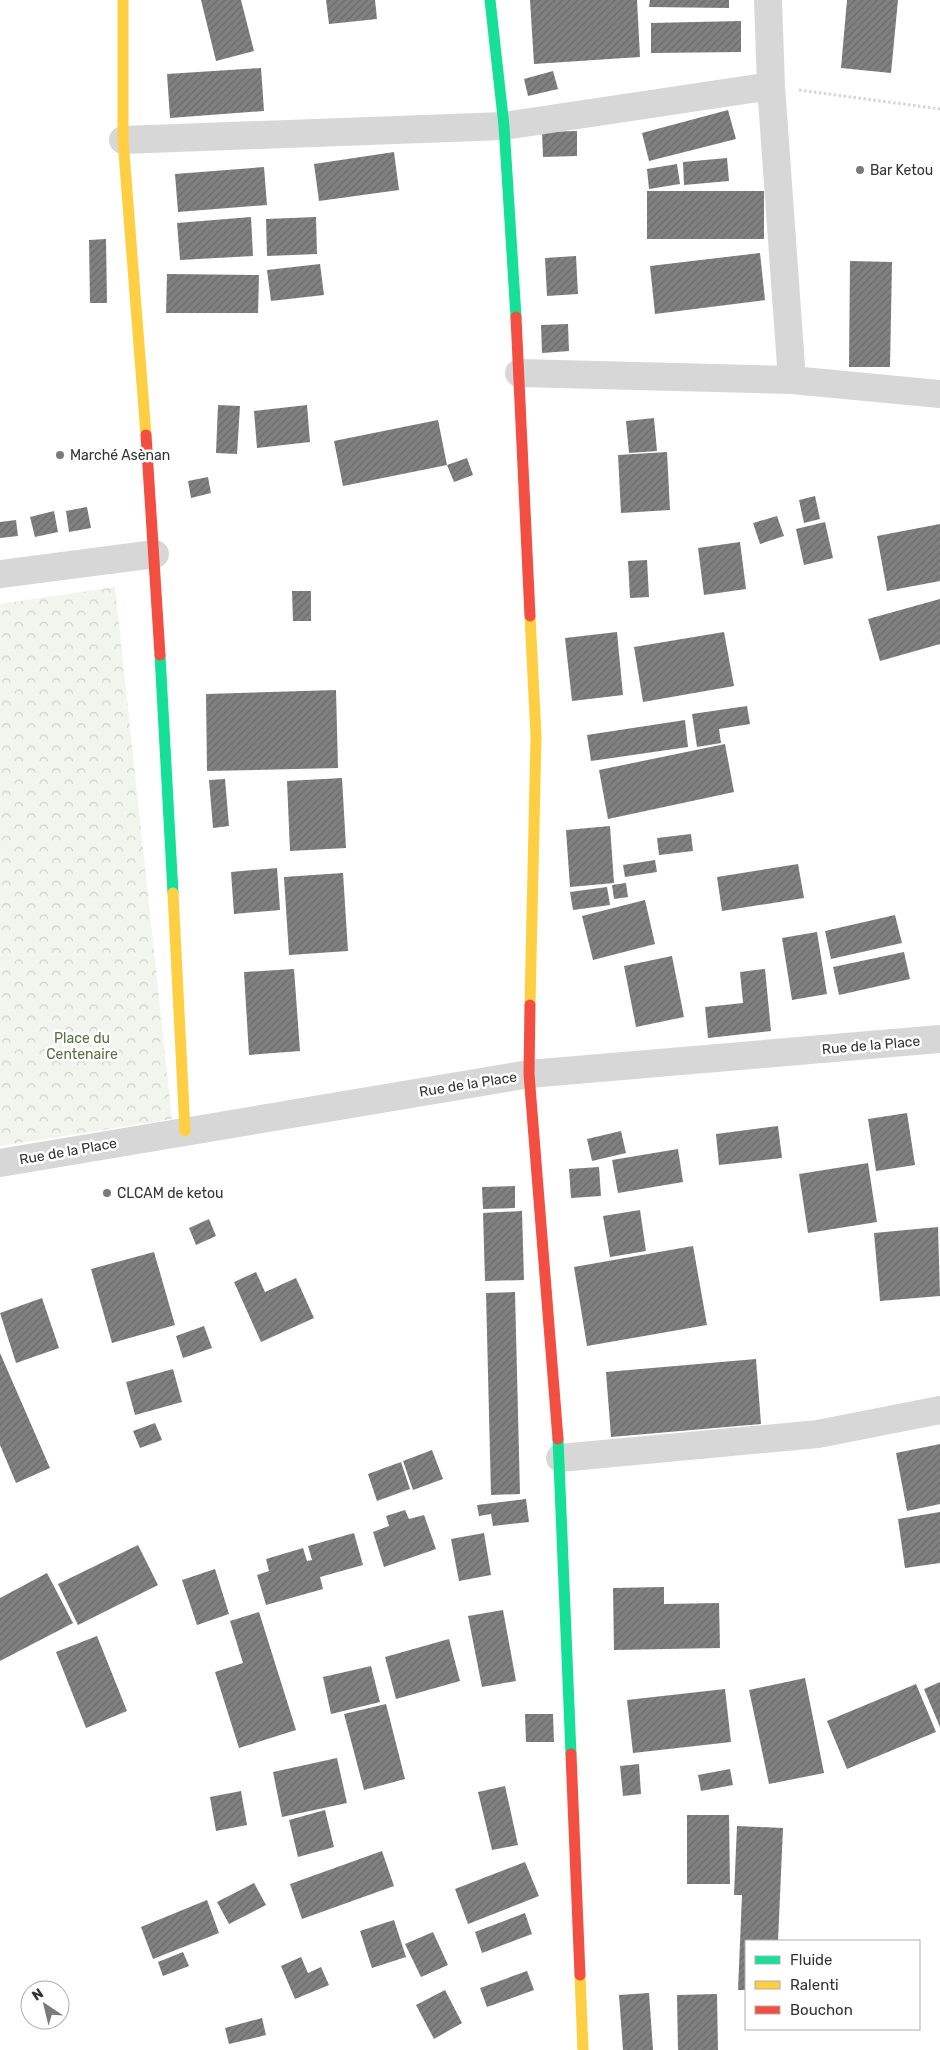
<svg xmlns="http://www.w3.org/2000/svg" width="940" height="2050" viewBox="0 0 940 2050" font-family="Rubik,sans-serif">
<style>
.park{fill:url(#park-crowns)}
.building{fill:url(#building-hatch)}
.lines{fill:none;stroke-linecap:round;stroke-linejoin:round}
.path{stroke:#d6d6d6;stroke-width:3;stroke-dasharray:2.5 2.5;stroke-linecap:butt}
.street{stroke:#d7d7d7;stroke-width:28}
.fast{stroke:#16e098;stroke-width:11}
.slow{stroke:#ffcf43;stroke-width:11}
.jam{stroke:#f24e42;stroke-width:11}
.poi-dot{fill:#7a7a7a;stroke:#fff;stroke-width:2}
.labels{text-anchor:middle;stroke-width:5;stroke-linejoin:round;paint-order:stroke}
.poi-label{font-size:14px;fill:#333;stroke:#fff;text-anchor:start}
.park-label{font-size:14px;fill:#56703f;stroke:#fff}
.street-label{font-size:14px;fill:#333;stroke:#fff}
</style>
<defs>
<pattern id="park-crowns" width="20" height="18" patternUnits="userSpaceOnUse" patternTransform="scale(1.25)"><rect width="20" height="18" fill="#f1f5ed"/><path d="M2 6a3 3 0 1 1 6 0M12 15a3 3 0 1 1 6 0" fill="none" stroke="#cfd2cc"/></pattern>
<pattern id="building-hatch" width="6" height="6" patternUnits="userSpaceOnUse" patternTransform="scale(1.25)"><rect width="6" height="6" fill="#818181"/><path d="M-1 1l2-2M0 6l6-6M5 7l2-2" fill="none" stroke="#6a6a6a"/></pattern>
</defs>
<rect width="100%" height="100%" fill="#fff"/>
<!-- park -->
<path class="park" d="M115,587L172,1119L0,1146V604Z"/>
<!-- building -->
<path class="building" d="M201,0H241L254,51L216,61Z
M326,0H375L377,19L329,24Z
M530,0H637L640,57L534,64Z
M650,0H729V8L649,7Z
M847,0H898L891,73L841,68Z
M741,21V52L651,53V23Z
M261,68L264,111L170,118L167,74Z
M553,71L558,89L528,96L524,79Z
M728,110L736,139L649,161L642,133Z
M577,131V156L543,157L542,132Z
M394,152L399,190L319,201L314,164Z
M727,158L729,181L684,185L683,162Z
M677,164L680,184L649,189L647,169Z
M264,167L267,205L178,212L175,174Z
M647,191H764V239H647Z
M251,217L253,256L180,260L177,223Z
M316,217L317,254L267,256L266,219Z
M106,239L107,303H90L89,240Z
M760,253L765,300L655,314L650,266Z
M576,256L578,294L547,296L545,258Z
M850,261L892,262L890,367H849Z
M320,264L324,295L271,301L267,270Z
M167,274L259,275L258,313H166Z
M568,324L569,351L542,353L541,325Z
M218,405L240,406L237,454L216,453Z
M307,405L310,442L257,448L254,411Z
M654,418L657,451L629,453L626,421Z
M438,420L447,465L343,486L334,441Z
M667,452L670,510L621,513L618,455Z
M467,458L473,475L454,482L447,465Z
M208,477L211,493L191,498L188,481Z
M815,496L820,519L804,523L799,500Z
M87,507L91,528L69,532L66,511Z
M54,511L58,532L35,537L30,517Z
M777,516L784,536L760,544L753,523Z
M16,520L18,536L0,538V522Z
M825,522L833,558L804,565L796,529Z
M940,524V581L887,591L877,536Z
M740,542L746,589L704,595L698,548Z
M647,560L649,597L630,598L628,561Z
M292,591H311V621H293Z
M940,599V644L880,661L868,619Z
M617,632L623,695L572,701L565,638Z
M724,632L734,686L643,702L634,647Z
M336,690L338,768L207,771L206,694Z
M747,706L750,724L719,729L721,743L697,747L692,714Z
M685,720L688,747L591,761L587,735Z
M725,744L734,792L608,819L599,770Z
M342,778L346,848L290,851L287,781Z
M225,779L229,826L213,828L209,780Z
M610,826L614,883L570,887L566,830Z
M691,834L693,851L659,855L657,838Z
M655,860L657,872L625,877L623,865Z
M798,864L804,898L722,911L717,877Z
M277,868L280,910L234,914L231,872Z
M343,873L348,951L289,955L284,877Z
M626,883L628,897L614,899L612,885Z
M607,887L610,905L573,910L570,892Z
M645,900L655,944L593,960L582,916Z
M895,915L902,943L831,959L825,931Z
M817,932L827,994L792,1000L782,938Z
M904,952L910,979L839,995L833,967Z
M672,956L684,1017L636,1027L624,966Z
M294,969L300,1051L249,1055L244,972Z
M765,969L771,1031L708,1038L705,1007L743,1003L740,972Z
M907,1113L915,1165L876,1171L868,1119Z
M778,1126L782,1158L719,1165L716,1134Z
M621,1131L626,1153L592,1161L587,1139Z
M678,1149L683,1182L618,1193L612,1160Z
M868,1163L877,1222L808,1233L799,1174Z
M599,1167L601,1196L571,1198L569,1169Z
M515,1186V1208L483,1209L482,1187Z
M640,1210L646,1251L610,1257L603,1216Z
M522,1211L524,1280L485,1281L483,1213Z
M209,1219L216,1236L196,1245L189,1228Z
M938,1227L940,1296L880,1301L874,1233Z
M693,1246L707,1325L587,1346L574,1267Z
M154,1252L175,1325L112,1343L91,1269Z
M256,1272L265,1292L296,1278L314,1318L261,1342L234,1282Z
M515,1292L520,1494L491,1495L486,1293Z
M42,1298L59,1348L16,1363L0,1313Z
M204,1326L212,1348L183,1358L176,1336Z
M0,1353L50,1468L16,1483L0,1445Z
M756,1359L761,1424L611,1437L606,1372Z
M173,1369L182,1402L135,1415L126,1382Z
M155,1423L162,1440L140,1448L133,1431Z
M940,1444V1504L907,1511L896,1453Z
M432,1450L443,1479L413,1490L403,1461Z
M401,1462L410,1489L377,1501L368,1474Z
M526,1499L529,1522L493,1526L491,1514L479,1516L477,1505Z
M405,1510L409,1519L424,1515L436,1549L384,1567L373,1532L389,1526L386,1516Z
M940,1512V1563L905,1568L898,1519Z
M354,1533L363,1565L320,1577L323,1589L266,1605L257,1575L269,1571L266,1559L303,1548L307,1561L312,1560L308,1546Z
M484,1533L491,1575L459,1581L451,1539Z
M138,1545L158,1585L78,1625L58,1584Z
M215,1569L229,1614L197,1625L182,1580Z
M47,1573L73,1623L0,1661V1598Z
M664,1587V1604L719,1603L720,1648L614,1650L613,1588Z
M503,1610L516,1681L482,1687L468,1616Z
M259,1612L296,1730L239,1748L215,1672L243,1663L230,1621Z
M97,1636L127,1711L86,1728L56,1652Z
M449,1639L460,1681L396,1699L385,1657Z
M371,1666L380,1702L331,1714L323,1677Z
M805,1678L824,1773L769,1784L749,1690Z
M940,1682V1727L924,1689Z
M916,1684L936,1732L847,1769L827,1721Z
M725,1689L731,1742L633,1753L627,1700Z
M386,1704L405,1779L364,1790L344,1714Z
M525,1714H553L554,1742H526Z
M337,1758L347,1803L282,1817L273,1772Z
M639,1764L641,1794L623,1796L620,1766Z
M730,1769L733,1785L701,1791L698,1775Z
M505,1786L518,1845L492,1850L478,1792Z
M241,1791L247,1825L216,1831L210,1797Z
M325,1810L334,1847L298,1857L289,1820Z
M687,1815H729L730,1884H687Z
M737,1826L783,1828L778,1941H746V1990H738L742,1895H734Z
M382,1851L394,1886L302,1919L290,1884Z
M525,1862L539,1896L468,1924L455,1889Z
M254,1883L266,1905L229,1924L217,1902Z
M207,1900L219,1933L153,1959L141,1927Z
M525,1913L532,1934L482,1953L475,1932Z
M394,1920L406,1957L372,1968L360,1931Z
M433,1932L448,1965L421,1977L405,1944Z
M183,1952L189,1966L163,1976L158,1962Z
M301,1957L308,1973L321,1967L329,1985L295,1999L281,1966Z
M527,1971L534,1990L487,2007L480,1988Z
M445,1990L462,2023L434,2039L416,2005Z
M649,1993L653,2050H623L619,1995Z
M717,1994L718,2050H678L677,1995Z
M262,2018L266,2035L229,2044L225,2028Z"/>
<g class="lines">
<!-- path -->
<path class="path" d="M799,90L940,109"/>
<!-- street -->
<path class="street" d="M768,0L771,86L792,380
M123,140L504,126L771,86
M519,373L792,380L940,394
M0,574L155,554
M0,1163L529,1074L940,1039
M560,1458L818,1434L940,1410"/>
<!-- fast -->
<path class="fast" d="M490,0L504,126L516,317
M160,655L173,893
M558,1439L571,1754"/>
<!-- slow -->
<path class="slow" d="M123,0V140L146,435
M530,616L536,736L530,1005
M173,893L185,1131
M580,1975L583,2050"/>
<!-- jam -->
<path class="jam" d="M516,317L530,616
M146,435L160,655
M530,1005L529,1074L558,1439
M571,1754L580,1975"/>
</g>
<!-- markers -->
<g class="poi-dot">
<circle cx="860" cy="170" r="5"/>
<circle cx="60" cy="455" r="5"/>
<circle cx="107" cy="1193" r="5"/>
</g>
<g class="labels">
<!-- poi labels -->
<g class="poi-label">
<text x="870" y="175">Bar Ketou</text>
<text x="70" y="460">Marché Asènan</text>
<text x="117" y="1198">CLCAM de ketou</text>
</g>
<!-- park labels -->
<g class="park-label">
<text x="82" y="1043">Place du<tspan x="82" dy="16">Centenaire</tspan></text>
</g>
<!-- street labels -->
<g class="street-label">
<text transform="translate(871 1045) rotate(-5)" y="5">Rue de la Place</text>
<text transform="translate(468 1084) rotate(-9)" y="5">Rue de la Place</text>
<text transform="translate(68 1151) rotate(-10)" y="5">Rue de la Place</text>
</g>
</g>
<!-- legend -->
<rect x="745" y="1940" width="175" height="90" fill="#ffffff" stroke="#adadad"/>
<rect x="755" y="1956" width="25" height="8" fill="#16e098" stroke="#adadad"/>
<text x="790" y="1965" font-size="15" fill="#333333">Fluide</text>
<rect x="755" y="1981" width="25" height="8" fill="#ffcf43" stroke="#adadad"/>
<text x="790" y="1990" font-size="15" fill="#333333">Ralenti</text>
<rect x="755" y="2006" width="25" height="8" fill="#f24e42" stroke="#adadad"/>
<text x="790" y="2015" font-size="15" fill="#333333">Bouchon</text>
<!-- north arrow -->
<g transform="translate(45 2005) rotate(325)"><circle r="24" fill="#ffffff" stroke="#adadad"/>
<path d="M0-4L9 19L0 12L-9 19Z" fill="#7a7a7a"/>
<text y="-8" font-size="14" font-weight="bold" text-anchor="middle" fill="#333333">N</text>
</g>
</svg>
